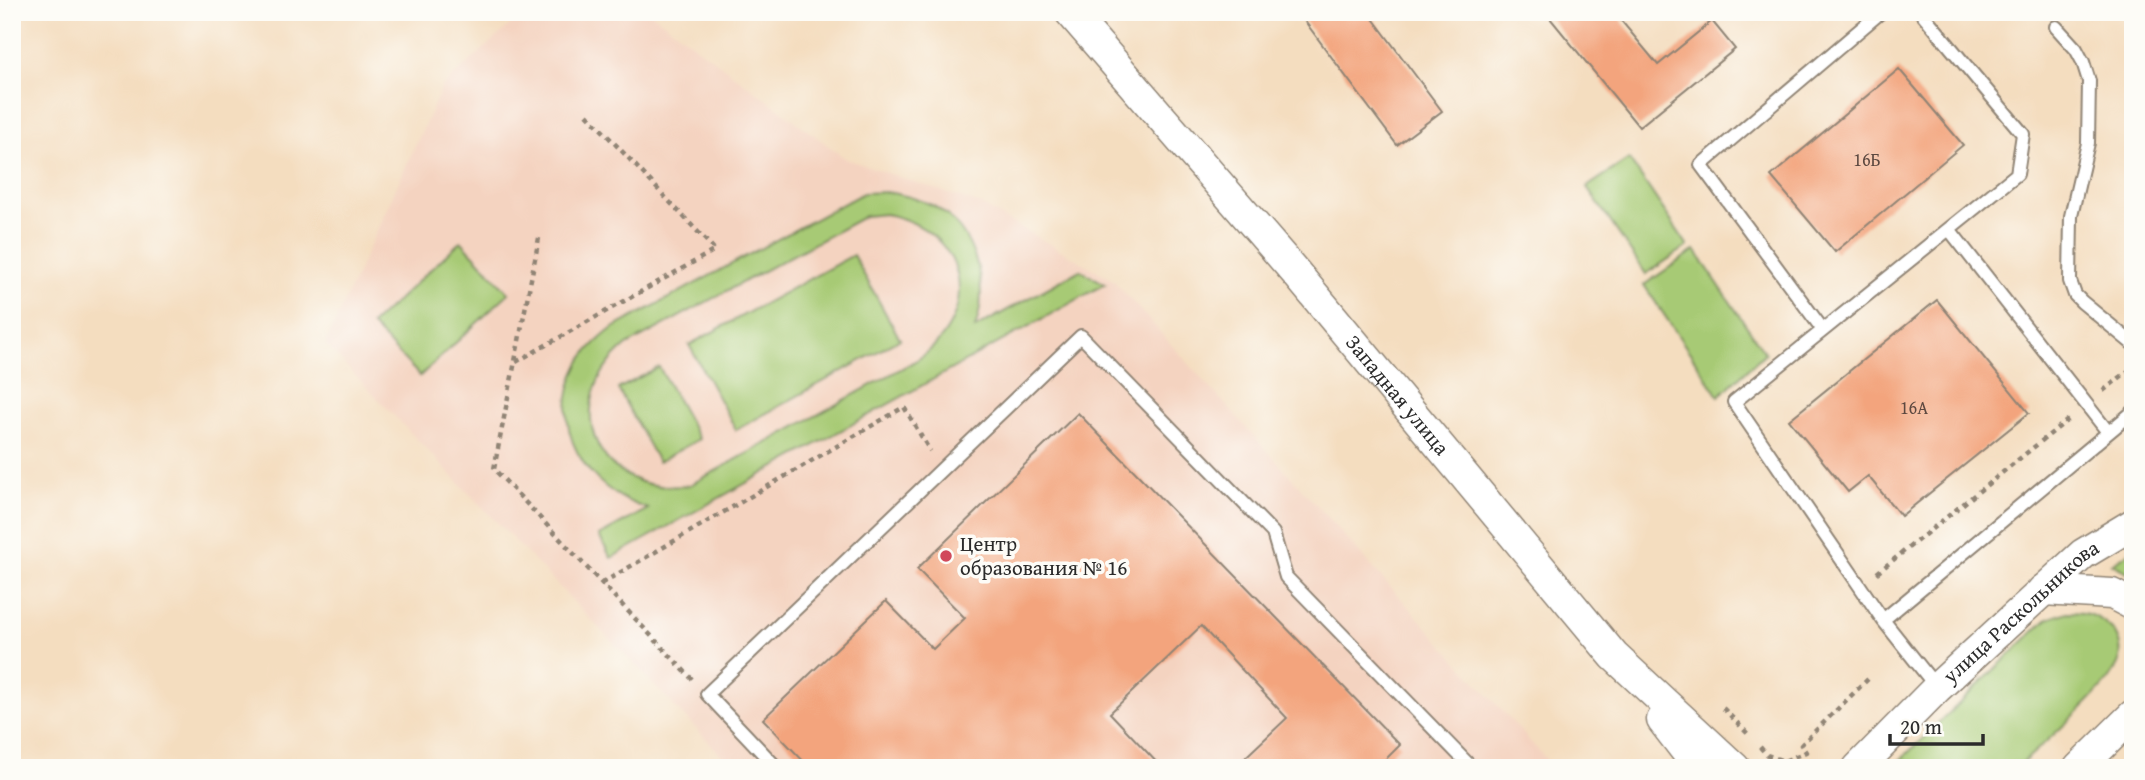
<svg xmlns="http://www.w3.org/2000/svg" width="2145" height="780" viewBox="0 0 2145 780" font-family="'Gentium Book Plus',serif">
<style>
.built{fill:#f4d3c0}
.green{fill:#a7ca74;stroke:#697a50;stroke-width:2;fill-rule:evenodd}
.building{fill:#f3a47d}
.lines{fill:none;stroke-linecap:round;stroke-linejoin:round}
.service-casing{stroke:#908475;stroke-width:16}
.tertiary-casing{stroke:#908475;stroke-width:33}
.path{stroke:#908475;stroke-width:4.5;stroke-dasharray:5 5;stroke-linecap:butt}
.service{stroke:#fff;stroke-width:12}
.tertiary{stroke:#fff;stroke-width:30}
.poi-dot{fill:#d1495b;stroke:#fdfcf7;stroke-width:2.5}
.labels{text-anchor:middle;stroke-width:7;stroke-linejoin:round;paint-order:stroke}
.number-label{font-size:18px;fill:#5d4940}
.street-label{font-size:21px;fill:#2b2b2b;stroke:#fdfcf7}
.poi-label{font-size:21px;fill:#2b2b2b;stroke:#fdfcf7;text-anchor:start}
</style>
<rect width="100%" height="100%" fill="#fdfcf7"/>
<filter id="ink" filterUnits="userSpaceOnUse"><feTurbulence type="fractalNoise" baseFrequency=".0143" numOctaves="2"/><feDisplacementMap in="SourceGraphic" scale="14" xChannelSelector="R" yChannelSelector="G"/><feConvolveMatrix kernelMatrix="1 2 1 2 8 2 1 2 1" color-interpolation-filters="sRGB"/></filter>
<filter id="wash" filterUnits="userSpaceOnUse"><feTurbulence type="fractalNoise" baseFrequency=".00686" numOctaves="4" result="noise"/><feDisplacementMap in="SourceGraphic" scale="28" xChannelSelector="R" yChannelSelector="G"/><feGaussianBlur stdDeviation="1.57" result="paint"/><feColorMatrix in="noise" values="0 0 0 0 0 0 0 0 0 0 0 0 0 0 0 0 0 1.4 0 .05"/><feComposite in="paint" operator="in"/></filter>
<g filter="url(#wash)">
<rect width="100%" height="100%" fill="#f4ddbf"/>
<!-- built -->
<path class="built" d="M524,12H650L846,159L979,204L1113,280L1554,768H734L325,344L442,87Z"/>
<!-- green -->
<path class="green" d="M1629,159L1688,246L1646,274L1587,187Z
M886,192C903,195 918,198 934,206C975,230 990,285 975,328L1080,270L1105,284L611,558L599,536L648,509C585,490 546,426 579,364C587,349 600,338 613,328L863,193ZM885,214C966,229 986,313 917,360L690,485C598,500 555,404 627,345L865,216Z
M461,241L509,293L420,376L371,325Z
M1695,250L1765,353L1719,396L1644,285Z
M853,255L900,339L736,430L689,345Z
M659,367L699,439L658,462L618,389Z
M2133,550V575L2112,564Z
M2067,612C2086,612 2098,615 2111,628C2118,636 2122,647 2120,658C2118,681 2037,749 2017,768H1892L2047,619Z"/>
<g id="blocks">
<!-- building -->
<path class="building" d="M1298,12H1368L1442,111L1397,145Z
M1545,12H1614L1658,65L1712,21L1735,49L1639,127Z
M1899,69L1963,145L1835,252L1771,176Z
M1937,300L2029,413L1901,516L1868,476L1848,492L1789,420Z
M1078,413L1400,745L1377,768H1234L1287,718L1201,626L1110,713L1162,768H810L763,719L886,601L933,649L965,618L917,569Z"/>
</g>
</g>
<g filter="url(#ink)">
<use href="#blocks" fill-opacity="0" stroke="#908475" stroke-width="2"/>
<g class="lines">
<defs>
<path id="service" d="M2056,27L2076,49L2083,62L2089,81L2088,143L2071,216L2070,281L2075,295L2082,302L2133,344
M1949,229L2108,432
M1823,330L1701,165L1881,12
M1883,620L1734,402L2017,174L2023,134L1921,12
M1937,688L1883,620L2133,412
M777,768L707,694L1081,336L1273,533L1286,577L1472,768"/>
<g id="tertiary">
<path id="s1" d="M1070,12L1296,273L1614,656L1735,768"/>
<path d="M2043,590L2112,594L2133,605"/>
<path d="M1662,720L1699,768"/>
<path id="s2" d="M1858,768L1937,688L2083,554L2133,524"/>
<path d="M2079,768L2133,715"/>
</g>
</defs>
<!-- service casing -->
<use href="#service" class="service-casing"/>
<!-- tertiary casing -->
<use href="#tertiary" class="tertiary-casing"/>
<!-- path -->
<path class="path" d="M539,238L494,469L692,679
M516,362L715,250L586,113
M2103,391L2133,367
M1877,573L2069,419
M602,583L904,407L930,451
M1723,708L1749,735
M1760,747L1767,755L1784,761L1806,752L1801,745L1870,677"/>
<!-- service -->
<use href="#service" class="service"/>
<!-- tertiary -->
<use href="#tertiary" class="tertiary"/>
</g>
</g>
<!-- markers -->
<circle class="poi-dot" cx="946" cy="556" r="7"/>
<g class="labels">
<!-- number labels -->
<g class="number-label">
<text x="1867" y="166">16Б</text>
<text x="1914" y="414">16А</text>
</g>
<!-- street labels -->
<g class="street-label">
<text dy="7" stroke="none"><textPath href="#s1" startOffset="504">Западная улица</textPath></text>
<text dy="7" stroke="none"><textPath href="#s2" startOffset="226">улица Раскольникова</textPath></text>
</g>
<!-- poi labels -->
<g class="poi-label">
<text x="960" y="551">Центр<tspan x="960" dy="24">образования № 16</tspan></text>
</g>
</g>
<!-- margin -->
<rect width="2145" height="780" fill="none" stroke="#fdfcf7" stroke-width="42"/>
<!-- scale -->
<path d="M1890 734v10h93v-10" fill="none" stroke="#2b2b2b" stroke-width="3.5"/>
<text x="1900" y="734" font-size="21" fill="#2b2b2b" stroke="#fdfcf7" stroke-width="5" paint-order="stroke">20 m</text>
</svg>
